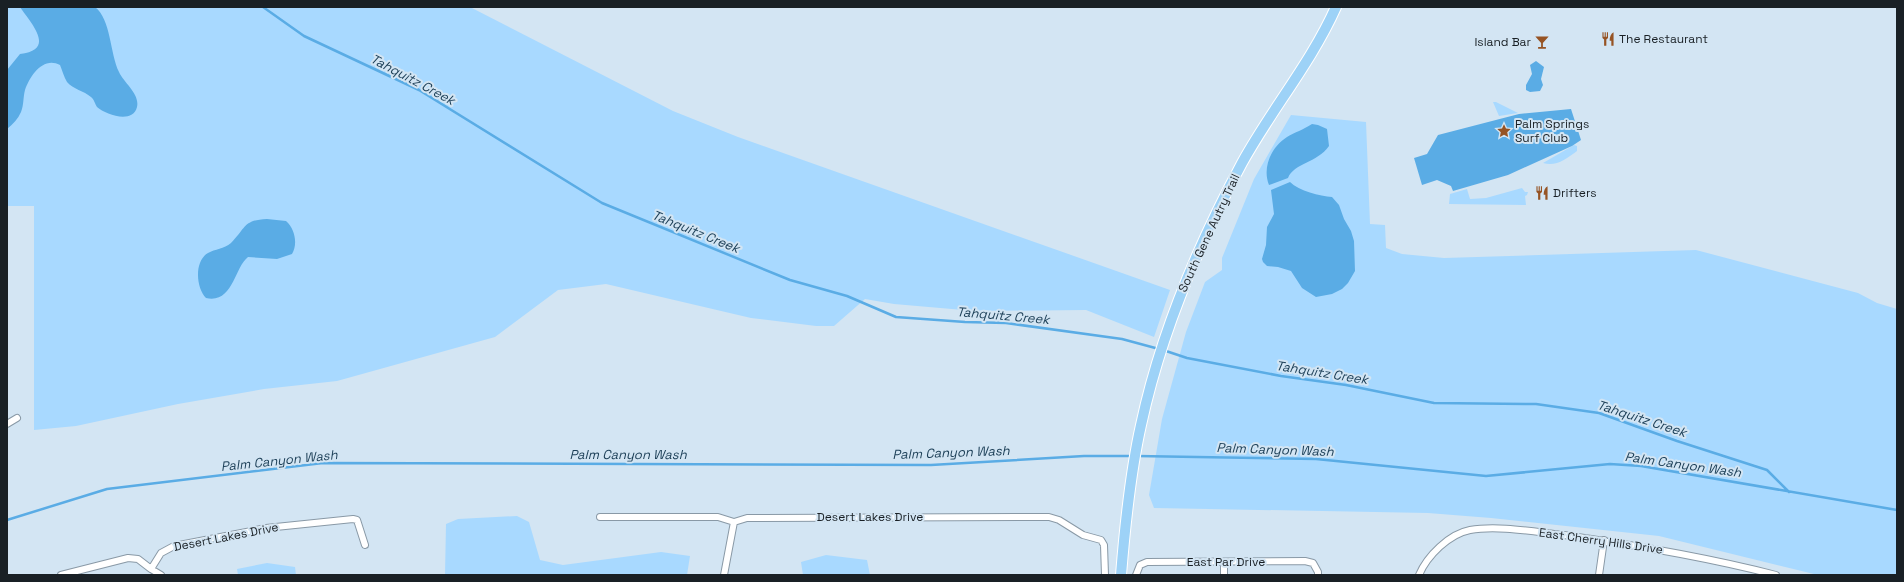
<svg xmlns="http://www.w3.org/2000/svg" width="1904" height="582" viewBox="0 0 1904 582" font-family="'Space Grotesk',sans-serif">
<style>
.green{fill:#a8d9ff}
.water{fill:#5aace5}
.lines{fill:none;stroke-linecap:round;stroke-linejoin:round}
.stream{stroke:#5aace5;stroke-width:2.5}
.street-casing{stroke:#8999a6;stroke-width:8}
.primary-casing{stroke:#fff;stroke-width:12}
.street{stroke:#fff;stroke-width:6}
.primary{stroke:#9dd2f7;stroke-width:10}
.labels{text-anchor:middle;stroke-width:4;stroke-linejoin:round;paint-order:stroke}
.poi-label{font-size:12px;fill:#192025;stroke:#d3e5f3;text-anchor:start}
.street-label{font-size:12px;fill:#192025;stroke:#d3e5f3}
.water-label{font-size:13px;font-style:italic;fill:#1b3e56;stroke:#d3e5f3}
</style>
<rect width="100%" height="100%" fill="#d3e5f3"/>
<!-- green -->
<path class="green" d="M7,7H470L673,111L738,137L1170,290L1154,337L1086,310L975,311L894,304L865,299L834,326H816L751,318L606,284L558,290L495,337L337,381L264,389L178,404L76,426L34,430V206H7Z
M1493,102H1496L1518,113L1499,116Z
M1291,115L1366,122L1370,224L1385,225L1386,248L1402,254L1444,258L1696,250L1858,293L1877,303L1897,309V575H1818L1659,536L1491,518L1428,513L1154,508L1149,495L1162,419L1186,332L1205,282L1222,270V258L1254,179Z
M1574,145L1577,146V151C1566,159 1556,167 1543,163Z
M1522,188L1525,192H1528L1527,195L1525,196L1526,205L1449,204L1450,194L1467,189L1470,199L1486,198Z
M517,516L529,522L540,560L563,565L661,552L690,556L687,575H445L446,524L458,519Z
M826,555L867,560L870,575H803L801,562Z
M267,563L295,567L296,575H238L237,569Z"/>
<!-- water -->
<path class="water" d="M20,7H95C111,19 110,54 119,72C124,83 140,94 137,107C133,124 106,115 97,107C95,104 94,99 91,97C84,91 73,89 67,82C64,77 62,70 60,65C43,56 30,76 25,90C23,97 24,105 21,112C18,119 13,124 7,129V70L20,54C58,50 29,21 20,7Z
M1536,61L1544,67L1541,79L1543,85L1540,91L1530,92L1526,90V85L1532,74L1530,65Z
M1571,109L1581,140L1572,146L1508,175L1453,191L1451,186L1437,180L1422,185L1414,158L1427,154L1438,135L1519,114Z
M1312,124L1318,125L1327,129L1329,146C1317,163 1294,163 1288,178L1269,185C1262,168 1271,147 1287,137C1295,132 1303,130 1312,124Z
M1290,182C1299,191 1320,196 1332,197L1339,205L1344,219L1351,231L1354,241L1355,271L1348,283L1342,289L1332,294L1316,297L1302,288L1291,271L1278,267L1267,266L1263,262L1262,259L1266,245L1267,227L1274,214L1271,190Z
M267,219L286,221C295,229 298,244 292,254L277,259L248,257C234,268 233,304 206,298C196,288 194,261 208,253C215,249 224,249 231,243C246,228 243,220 267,219Z"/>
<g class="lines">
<!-- stream -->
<path class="stream" d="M263,7L304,36L419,90L602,203L790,280L847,296L896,317L965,322L1006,323L1122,339L1159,349
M1163,350L1187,358L1281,376L1346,385L1434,403L1536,404L1599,413L1677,441L1767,470L1789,492
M1137,456L1316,459L1486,476L1610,464L1641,466L1897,510
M7,520L107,489L323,463L931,465L1084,456H1132"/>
<defs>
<path id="street" d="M7,424L17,418
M600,517H718L734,522L747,518L1049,517L1059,520L1083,535L1101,540L1104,545L1105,575
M151,569L161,575
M61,575L128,558L138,559L151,569L161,553L174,546L266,528L353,519L357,520L365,545
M724,575L734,522
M1136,575L1140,565L1147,562L1305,561L1313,563L1318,572V575
M1224,575V562
M1419,575C1427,556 1449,534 1470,530C1498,525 1535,532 1564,535C1635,545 1706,557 1776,575
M1599,575L1604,540"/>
<path id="primary" d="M1121,575C1125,525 1130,474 1141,425C1161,332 1197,247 1242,163C1271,110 1311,63 1336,7"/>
</defs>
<!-- street casing -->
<use href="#street" class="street-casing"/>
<!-- primary casing -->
<use href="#primary" class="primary-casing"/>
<!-- street -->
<use href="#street" class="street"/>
<!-- primary -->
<use href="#primary" class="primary"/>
</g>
<!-- icons -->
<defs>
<symbol id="restaurant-bare" viewBox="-9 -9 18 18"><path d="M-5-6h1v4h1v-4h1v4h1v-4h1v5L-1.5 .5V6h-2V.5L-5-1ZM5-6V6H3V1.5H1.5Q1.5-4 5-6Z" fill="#965323" stroke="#d3e5f3" stroke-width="2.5" paint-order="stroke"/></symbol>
<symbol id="bar-bare" viewBox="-9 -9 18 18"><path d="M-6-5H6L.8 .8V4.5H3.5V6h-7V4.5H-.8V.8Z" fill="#965323" stroke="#d3e5f3" stroke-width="2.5" paint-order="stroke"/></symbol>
<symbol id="sight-bare" viewBox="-9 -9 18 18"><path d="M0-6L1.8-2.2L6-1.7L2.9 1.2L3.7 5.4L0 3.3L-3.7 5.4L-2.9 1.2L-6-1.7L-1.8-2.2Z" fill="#965323" stroke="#d3e5f3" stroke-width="2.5" paint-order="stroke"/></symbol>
</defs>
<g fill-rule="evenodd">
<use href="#restaurant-bare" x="1598" y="29" width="20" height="20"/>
<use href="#bar-bare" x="1532" y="32" width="20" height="20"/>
<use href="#sight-bare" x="1494" y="121" width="20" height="20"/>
<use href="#restaurant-bare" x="1532" y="183" width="20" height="20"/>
</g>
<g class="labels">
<!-- poi labels -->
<g class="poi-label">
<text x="1619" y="43">The Restaurant</text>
<text x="1531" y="46" text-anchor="end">Island Bar</text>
<text x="1515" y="128">Palm Springs<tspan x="1515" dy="14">Surf Club</tspan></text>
<text x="1553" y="197">Drifters</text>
</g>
<!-- street labels -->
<g class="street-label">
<text transform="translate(1209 233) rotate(-65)" y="4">South Gene Autry Trail</text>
<text x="870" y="521">Desert Lakes Drive</text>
<text transform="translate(226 537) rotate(-11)" y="4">Desert Lakes Drive</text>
<text transform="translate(1601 541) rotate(8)" y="4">East Cherry Hills Drive</text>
<text x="1226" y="566">East Par Drive</text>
</g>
<!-- water labels -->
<g class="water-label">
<text transform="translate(413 79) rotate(28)" y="5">Tahquitz Creek</text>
<text transform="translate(696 231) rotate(22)" y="5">Tahquitz Creek</text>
<text transform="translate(1003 315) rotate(5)" y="5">Tahquitz Creek</text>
<text transform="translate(1322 372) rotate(9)" y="5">Tahquitz Creek</text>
<text transform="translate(1642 418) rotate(18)" y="5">Tahquitz Creek</text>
<text transform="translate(1275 449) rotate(2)" y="5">Palm Canyon Wash</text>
<text transform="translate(951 452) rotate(-2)" y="5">Palm Canyon Wash</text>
<text x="628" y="459">Palm Canyon Wash</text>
<text transform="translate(279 460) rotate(-6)" y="5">Palm Canyon Wash</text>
<text transform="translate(1683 464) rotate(8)" y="5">Palm Canyon Wash</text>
</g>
</g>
<!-- border -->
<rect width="1904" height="582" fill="none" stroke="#192025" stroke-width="16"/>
</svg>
